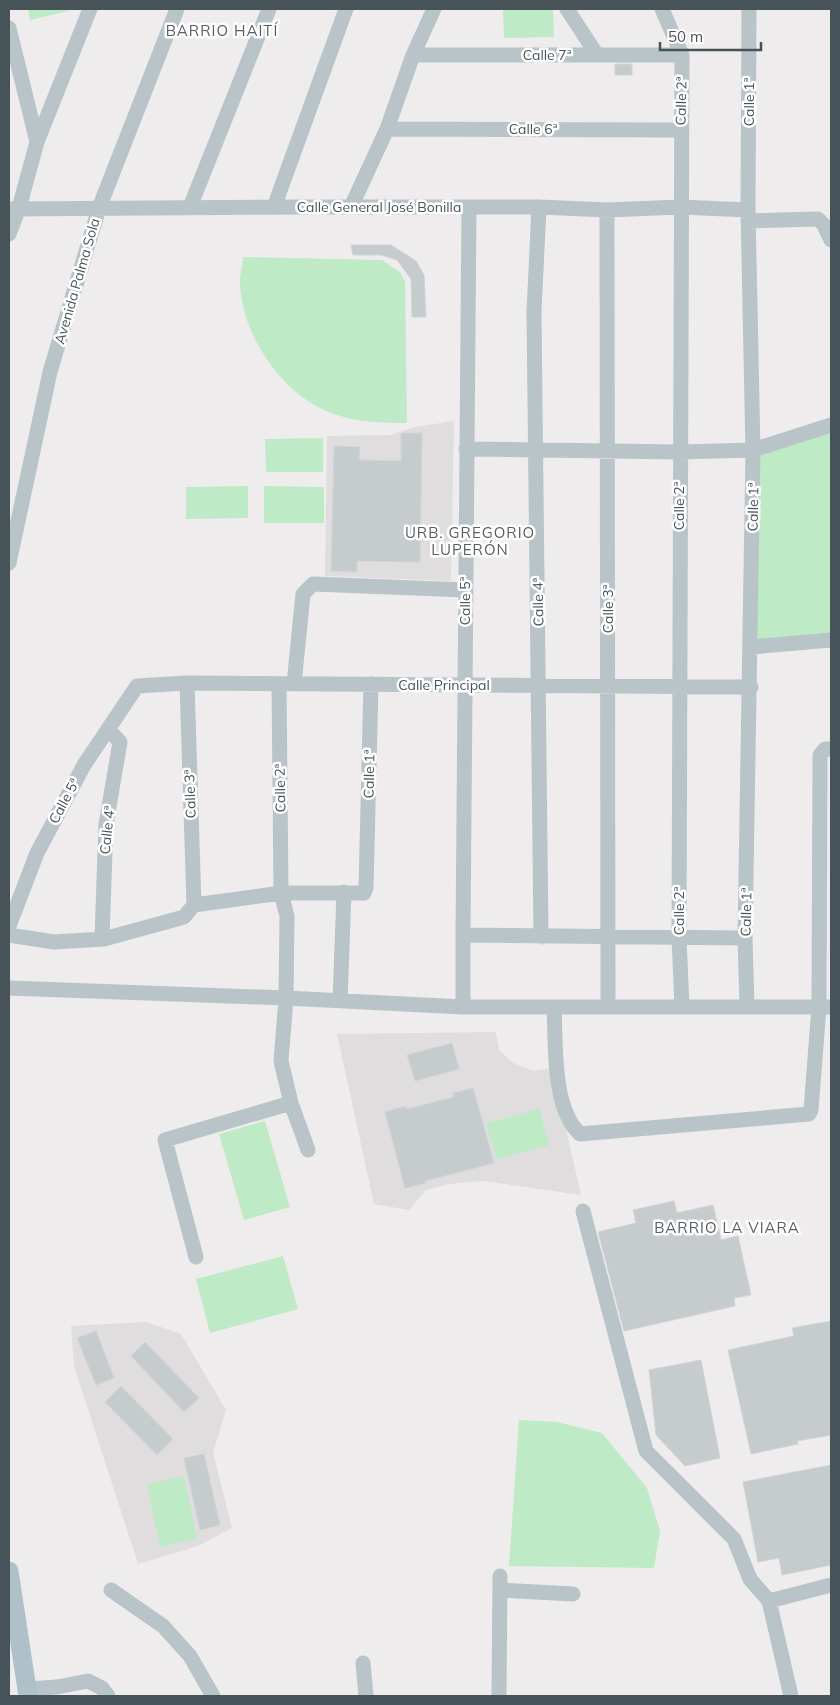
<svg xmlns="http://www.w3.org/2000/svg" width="840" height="1705" viewBox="0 0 840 1705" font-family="Mulish,sans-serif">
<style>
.education{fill:#e0ddde}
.green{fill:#beeac6}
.building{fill:#c6cbce;stroke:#d1d4d7}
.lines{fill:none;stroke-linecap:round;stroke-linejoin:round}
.minor{stroke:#b9c4c8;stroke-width:15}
.major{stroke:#aec1c9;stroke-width:19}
.labels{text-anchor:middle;stroke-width:5;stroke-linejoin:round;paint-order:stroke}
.street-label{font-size:14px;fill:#465358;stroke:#fff}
.neighbourhood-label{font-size:15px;letter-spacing:1px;fill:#5a5e61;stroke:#fff}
</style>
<rect width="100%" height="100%" fill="#efeced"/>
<!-- education -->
<path class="education" d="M454,421L451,581L325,576L327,436L390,435L415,427Z
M496,1032L499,1050L513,1063L533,1071L552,1068L581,1195L483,1181L449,1184L426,1190L409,1210L374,1204L337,1034Z
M146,1322L181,1334L226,1410L213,1453L232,1528L198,1546L138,1564L74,1366L71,1326Z"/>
<!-- green -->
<path class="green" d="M28,9H67L68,11L30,20Z
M503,9H553L554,37L504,38Z
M243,257L382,260L400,272L405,282L407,423C377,423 346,422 318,407C277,385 241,331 240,283C240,275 242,266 243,257Z
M831,425V640L751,647L753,450Z
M323,438V472H266L265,439Z
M248,486V518L186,519V487Z
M264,486L324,487V523H264Z
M539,1109L549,1145L496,1159L486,1123Z
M265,1121L290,1207L244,1220L219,1134Z
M283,1256L298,1309L210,1333L196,1279Z
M519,1420L557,1422L602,1433L647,1488L660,1531L654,1568L509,1566Z
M184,1476L197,1539L160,1547L147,1484Z"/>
<!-- building -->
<path class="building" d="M615,64H632V75H615Z
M351,245H391L416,261L424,275L426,317H412L411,279L397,260L381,255H353Z
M401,433H422L420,562L357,561V572L331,571L334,446L360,447L359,460L401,461Z
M452,1043L459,1069L415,1081L407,1055Z
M473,1088L494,1163L425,1181L426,1183L405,1188L385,1112L406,1106L407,1109L454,1097L453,1093Z
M674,1201L677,1213L713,1205L721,1240L738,1236L751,1295L734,1298L735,1306L624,1331L598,1232L636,1223L633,1210Z
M831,1321V1435L797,1441L798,1444L751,1454L728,1350L794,1336L792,1328Z
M96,1331L114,1378L96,1385L77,1338Z
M145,1342L199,1398L184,1412L131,1356Z
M701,1360L720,1458L685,1466L656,1435L649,1370Z
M121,1386L173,1439L157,1455L105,1402Z
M204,1454L220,1525L200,1530L184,1458Z
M831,1465V1565L782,1575L779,1558L758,1562L743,1482Z"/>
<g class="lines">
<!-- minor -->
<path class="minor" d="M567,9L597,55
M662,9L682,55L679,938L682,1007
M9,28L37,142
M413,55H682
M387,129L680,130
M190,207L269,9
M274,207L346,9
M351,207L387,129L413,55L434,9
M539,207L534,312L541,937
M9,209L303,207H539L607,210L680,207L748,210
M607,210L608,1007
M748,221L818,219L824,225L831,240
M9,234L19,208L37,142L90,9
M466,449L679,452L753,450L831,425
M9,563L50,372L99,208L177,9
M751,647L831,640
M187,683L194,905
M279,684L281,893L287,916L286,998L281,1061L291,1103L308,1150
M294,684L303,594L313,584L465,590
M9,926L37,853L84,765L137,686L187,683L751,687
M9,935L54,942L104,939L184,917L194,905L281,893H364L366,888L371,684
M463,935L469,207
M102,938L106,824L120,742L108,729
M9,988L286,998L463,1007H831
M340,1001L344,892
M747,1006L745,938L753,450L748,210L749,9
M463,1007V935L745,938
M554,1008C556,1045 552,1108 580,1134L809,1114L811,1110L819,1007L820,755L825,749H831
M583,1211L646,1451L734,1539L750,1579L769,1601L831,1585
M196,1257L165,1140L291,1103
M111,1590L163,1626L190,1656L213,1696
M500,1590L573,1594
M769,1601L791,1696
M363,1663L366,1696
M27,1689L57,1687L88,1681L102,1688L108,1696
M499,1696L500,1576"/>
<!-- major -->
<path class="major" d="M9,1571L28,1696"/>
</g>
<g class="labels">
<!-- street labels -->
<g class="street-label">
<text x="547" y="60">Calle 7ª</text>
<text transform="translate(681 101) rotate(-89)" y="5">Calle 2ª</text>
<text transform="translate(749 102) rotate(-90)" y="5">Calle 1ª</text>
<text x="533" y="134">Calle 6ª</text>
<text x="379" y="212">Calle General José Bonilla</text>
<text transform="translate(77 281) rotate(-74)" y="5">Avenida Palma Sola</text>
<text transform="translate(679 506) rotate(-90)" y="5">Calle 2ª</text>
<text transform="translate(753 507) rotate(-89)" y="5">Calle 1ª</text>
<text transform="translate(465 601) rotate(-90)" y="5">Calle 5ª</text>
<text transform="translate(538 602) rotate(-91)" y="5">Calle 4ª</text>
<text transform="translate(608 609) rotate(-90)" y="5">Calle 3ª</text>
<text x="444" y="690">Calle Principal</text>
<text transform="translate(369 774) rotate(-89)" y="5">Calle 1ª</text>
<text transform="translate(280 788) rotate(-91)" y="5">Calle 2ª</text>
<text transform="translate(190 794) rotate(-92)" y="5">Calle 3ª</text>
<text transform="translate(64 801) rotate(-62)" y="5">Calle 5ª</text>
<text transform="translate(107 830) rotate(-84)" y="5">Calle 4ª</text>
<text transform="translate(679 911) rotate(-90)" y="5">Calle 2ª</text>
<text transform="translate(746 912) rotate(-89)" y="5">Calle 1ª</text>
</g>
<!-- neighbourhood labels -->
<g class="neighbourhood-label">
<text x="222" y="36">BARRIO HAITÍ</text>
<text x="470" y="538">URB. GREGORIO<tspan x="470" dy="17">LUPERÓN</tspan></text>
<text x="727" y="1233">BARRIO LA VIARA</text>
</g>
</g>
<!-- border -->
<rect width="840" height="1705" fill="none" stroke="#465358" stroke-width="20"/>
<!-- scale -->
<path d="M660 42v8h101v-8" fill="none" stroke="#465358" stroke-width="2.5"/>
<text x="668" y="42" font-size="15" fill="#465358" stroke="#ffffff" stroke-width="4" paint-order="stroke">50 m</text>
</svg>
